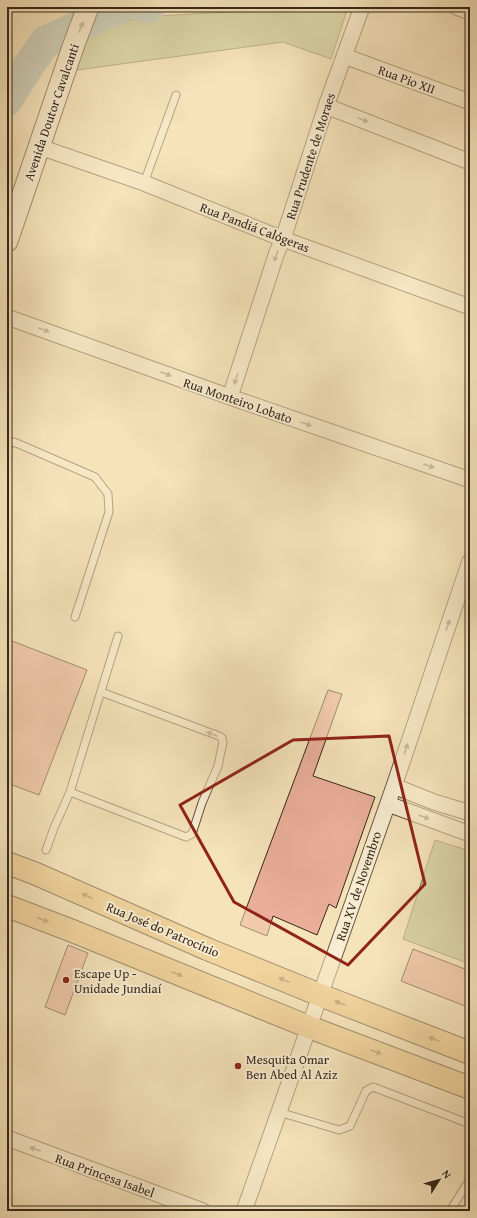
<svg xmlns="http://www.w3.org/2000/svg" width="477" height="1218" viewBox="0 0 477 1218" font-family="'Gentium Book Plus',serif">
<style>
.green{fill:#bbc490;stroke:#797654}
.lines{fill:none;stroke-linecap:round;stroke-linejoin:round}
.river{stroke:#a2bbbb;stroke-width:32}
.building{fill:#eaae9a;stroke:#372719}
.service-casing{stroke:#665641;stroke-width:9}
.minor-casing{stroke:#665641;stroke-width:17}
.secondary-casing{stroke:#372719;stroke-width:23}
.primary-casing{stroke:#372719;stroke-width:24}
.service{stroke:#f8edd2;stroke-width:7}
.minor{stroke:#f8edd2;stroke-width:15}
.secondary{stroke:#f8edd2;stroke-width:21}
.primary{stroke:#eac27d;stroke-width:22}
.oneway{fill:#988a76}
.oneway2{fill:#90744b}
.marked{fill:none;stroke:#8f2418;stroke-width:3;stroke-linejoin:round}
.poi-dot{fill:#8f2418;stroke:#f8edd2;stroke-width:1.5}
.labels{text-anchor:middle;stroke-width:4;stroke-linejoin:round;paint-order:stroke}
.street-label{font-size:13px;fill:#372719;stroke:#f8edd2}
.poi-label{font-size:13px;fill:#372719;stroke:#f8edd2;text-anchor:start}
</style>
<rect width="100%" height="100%" fill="#f5e3ba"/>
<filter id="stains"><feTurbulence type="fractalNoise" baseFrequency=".005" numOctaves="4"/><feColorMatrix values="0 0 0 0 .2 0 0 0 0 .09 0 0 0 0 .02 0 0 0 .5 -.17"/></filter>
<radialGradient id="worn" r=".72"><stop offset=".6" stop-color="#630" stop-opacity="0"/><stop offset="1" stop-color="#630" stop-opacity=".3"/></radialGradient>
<!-- green -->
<path class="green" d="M289,7H348L331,59L283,42L77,70L87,34L141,17L262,10Z
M435,840L470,851V964L403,939Z"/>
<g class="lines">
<!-- river -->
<path class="river" d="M144,7H149
M7,100L21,77L45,42L121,7"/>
</g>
<!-- building -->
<path class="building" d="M7,639L87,670L39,795L7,783Z
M328,690L342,694L313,776L375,797L336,908L329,904L317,935L273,916L267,936L240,925Z
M68,945L88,953L65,1015L45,1007Z
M413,949L470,971V1008L401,981Z"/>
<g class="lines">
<defs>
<path id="service" d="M144,183L176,95
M7,445L14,442L95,477L108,494L109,512L75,617
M70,792L186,837L192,834L202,803L218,766L223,742L222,738L219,736L101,692
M46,850L54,828L70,792L118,636
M279,1112L339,1130L350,1126L366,1091L373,1087L470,1124
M450,1211L470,1179"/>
<path id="minor" d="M456,7L470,12
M344,56L470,102
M326,106L470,162
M40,147L144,183L283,239L470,307
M7,317L230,397L470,480
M230,397L277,252L283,239L326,106L362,7
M394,786L434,802L470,813
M388,804L470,834
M7,1138L203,1211
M244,1211L394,786L470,561"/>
<path id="secondary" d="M7,241L73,47L88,7"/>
<path id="primary" d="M7,863L34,873L207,949L320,995L470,1053
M7,906L70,930L309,1027L470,1088"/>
</defs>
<!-- service casing -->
<use href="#service" class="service-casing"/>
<!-- minor casing -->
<use href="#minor" class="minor-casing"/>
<!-- secondary casing -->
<use href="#secondary" class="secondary-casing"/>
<!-- primary casing -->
<use href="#primary" class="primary-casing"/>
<!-- service -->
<use href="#service" class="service"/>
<!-- minor -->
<use href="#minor" class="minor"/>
<!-- secondary -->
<use href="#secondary" class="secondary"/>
<!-- primary -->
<use href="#primary" class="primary"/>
</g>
<!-- one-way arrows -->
<defs><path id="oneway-solid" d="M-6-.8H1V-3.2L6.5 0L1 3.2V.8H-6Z"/></defs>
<g class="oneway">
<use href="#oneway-solid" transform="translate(81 27) rotate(-69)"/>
<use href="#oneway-solid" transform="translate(363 120) rotate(21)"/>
<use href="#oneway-solid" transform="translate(276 256) rotate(110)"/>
<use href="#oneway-solid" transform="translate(44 330) rotate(20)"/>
<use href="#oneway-solid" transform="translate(166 374) rotate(20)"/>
<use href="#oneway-solid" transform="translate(236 379) rotate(108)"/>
<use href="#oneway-solid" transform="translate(306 424) rotate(19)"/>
<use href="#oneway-solid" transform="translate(429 466) rotate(19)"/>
<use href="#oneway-solid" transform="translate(448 625) rotate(-71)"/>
<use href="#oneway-solid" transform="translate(212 734) rotate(-159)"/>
<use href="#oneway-solid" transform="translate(406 749) rotate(-71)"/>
<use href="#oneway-solid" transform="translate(424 817) rotate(20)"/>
<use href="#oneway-solid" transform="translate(35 1149) rotate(-160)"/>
</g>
<g class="oneway2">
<use href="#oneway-solid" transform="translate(87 896) rotate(-156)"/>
<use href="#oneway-solid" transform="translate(43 920) rotate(21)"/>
<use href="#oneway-solid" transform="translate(177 974) rotate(22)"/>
<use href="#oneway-solid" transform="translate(284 980) rotate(-158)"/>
<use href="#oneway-solid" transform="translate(340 1003) rotate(-159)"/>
<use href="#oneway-solid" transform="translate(434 1039) rotate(-159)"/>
<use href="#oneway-solid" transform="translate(376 1052) rotate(21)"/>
</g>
<!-- marked area -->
<path d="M0 0H477V1218H0ZM389,736L425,884L348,965L234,902L180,805L293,740Z" fill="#f5e3ba" fill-opacity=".55" fill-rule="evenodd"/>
<path class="marked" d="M389,736L425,884L348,965L234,902L180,805L293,740Z"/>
<!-- markers -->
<g class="poi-dot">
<circle cx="66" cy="980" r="4"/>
<circle cx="238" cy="1066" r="4"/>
</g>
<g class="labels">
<!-- street labels -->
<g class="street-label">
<text transform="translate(407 79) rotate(20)" y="5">Rua Pio XII</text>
<text transform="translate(51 112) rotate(-71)" y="5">Avenida Doutor Cavalcanti</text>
<text transform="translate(310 156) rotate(-72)" y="5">Rua Prudente de Moraes</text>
<text transform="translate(255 227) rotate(21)" y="5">Rua Pandiá Calógeras</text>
<text transform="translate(238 400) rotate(19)" y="5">Rua Monteiro Lobato</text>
<text transform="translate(358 886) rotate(-71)" y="5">Rua XV de Novembro</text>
<text transform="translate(163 929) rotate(23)" y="5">Rua José do Patrocínio</text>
<text transform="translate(105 1175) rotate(20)" y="5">Rua Princesa Isabel</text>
</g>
<!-- poi labels -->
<g class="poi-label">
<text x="74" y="978">Escape Up -<tspan x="74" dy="15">Unidade Jundiaí</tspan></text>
<text x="246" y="1064">Mesquita Omar<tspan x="246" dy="15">Ben Abed Al Aziz</tspan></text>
</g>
</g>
<!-- margin -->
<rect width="477" height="1218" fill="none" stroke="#f5e3ba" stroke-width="24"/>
<rect x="8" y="8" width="461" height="1202" fill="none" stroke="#372719" stroke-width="2"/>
<rect x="12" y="12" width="453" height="1194" fill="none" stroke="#372719"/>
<!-- north arrow -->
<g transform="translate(439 1180) rotate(53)" stroke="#f8edd2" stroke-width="3" paint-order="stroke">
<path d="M0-3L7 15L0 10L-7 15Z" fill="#372719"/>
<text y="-6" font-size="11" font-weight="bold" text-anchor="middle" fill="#372719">N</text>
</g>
<rect width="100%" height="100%" filter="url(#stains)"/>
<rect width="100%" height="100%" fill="url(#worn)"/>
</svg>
